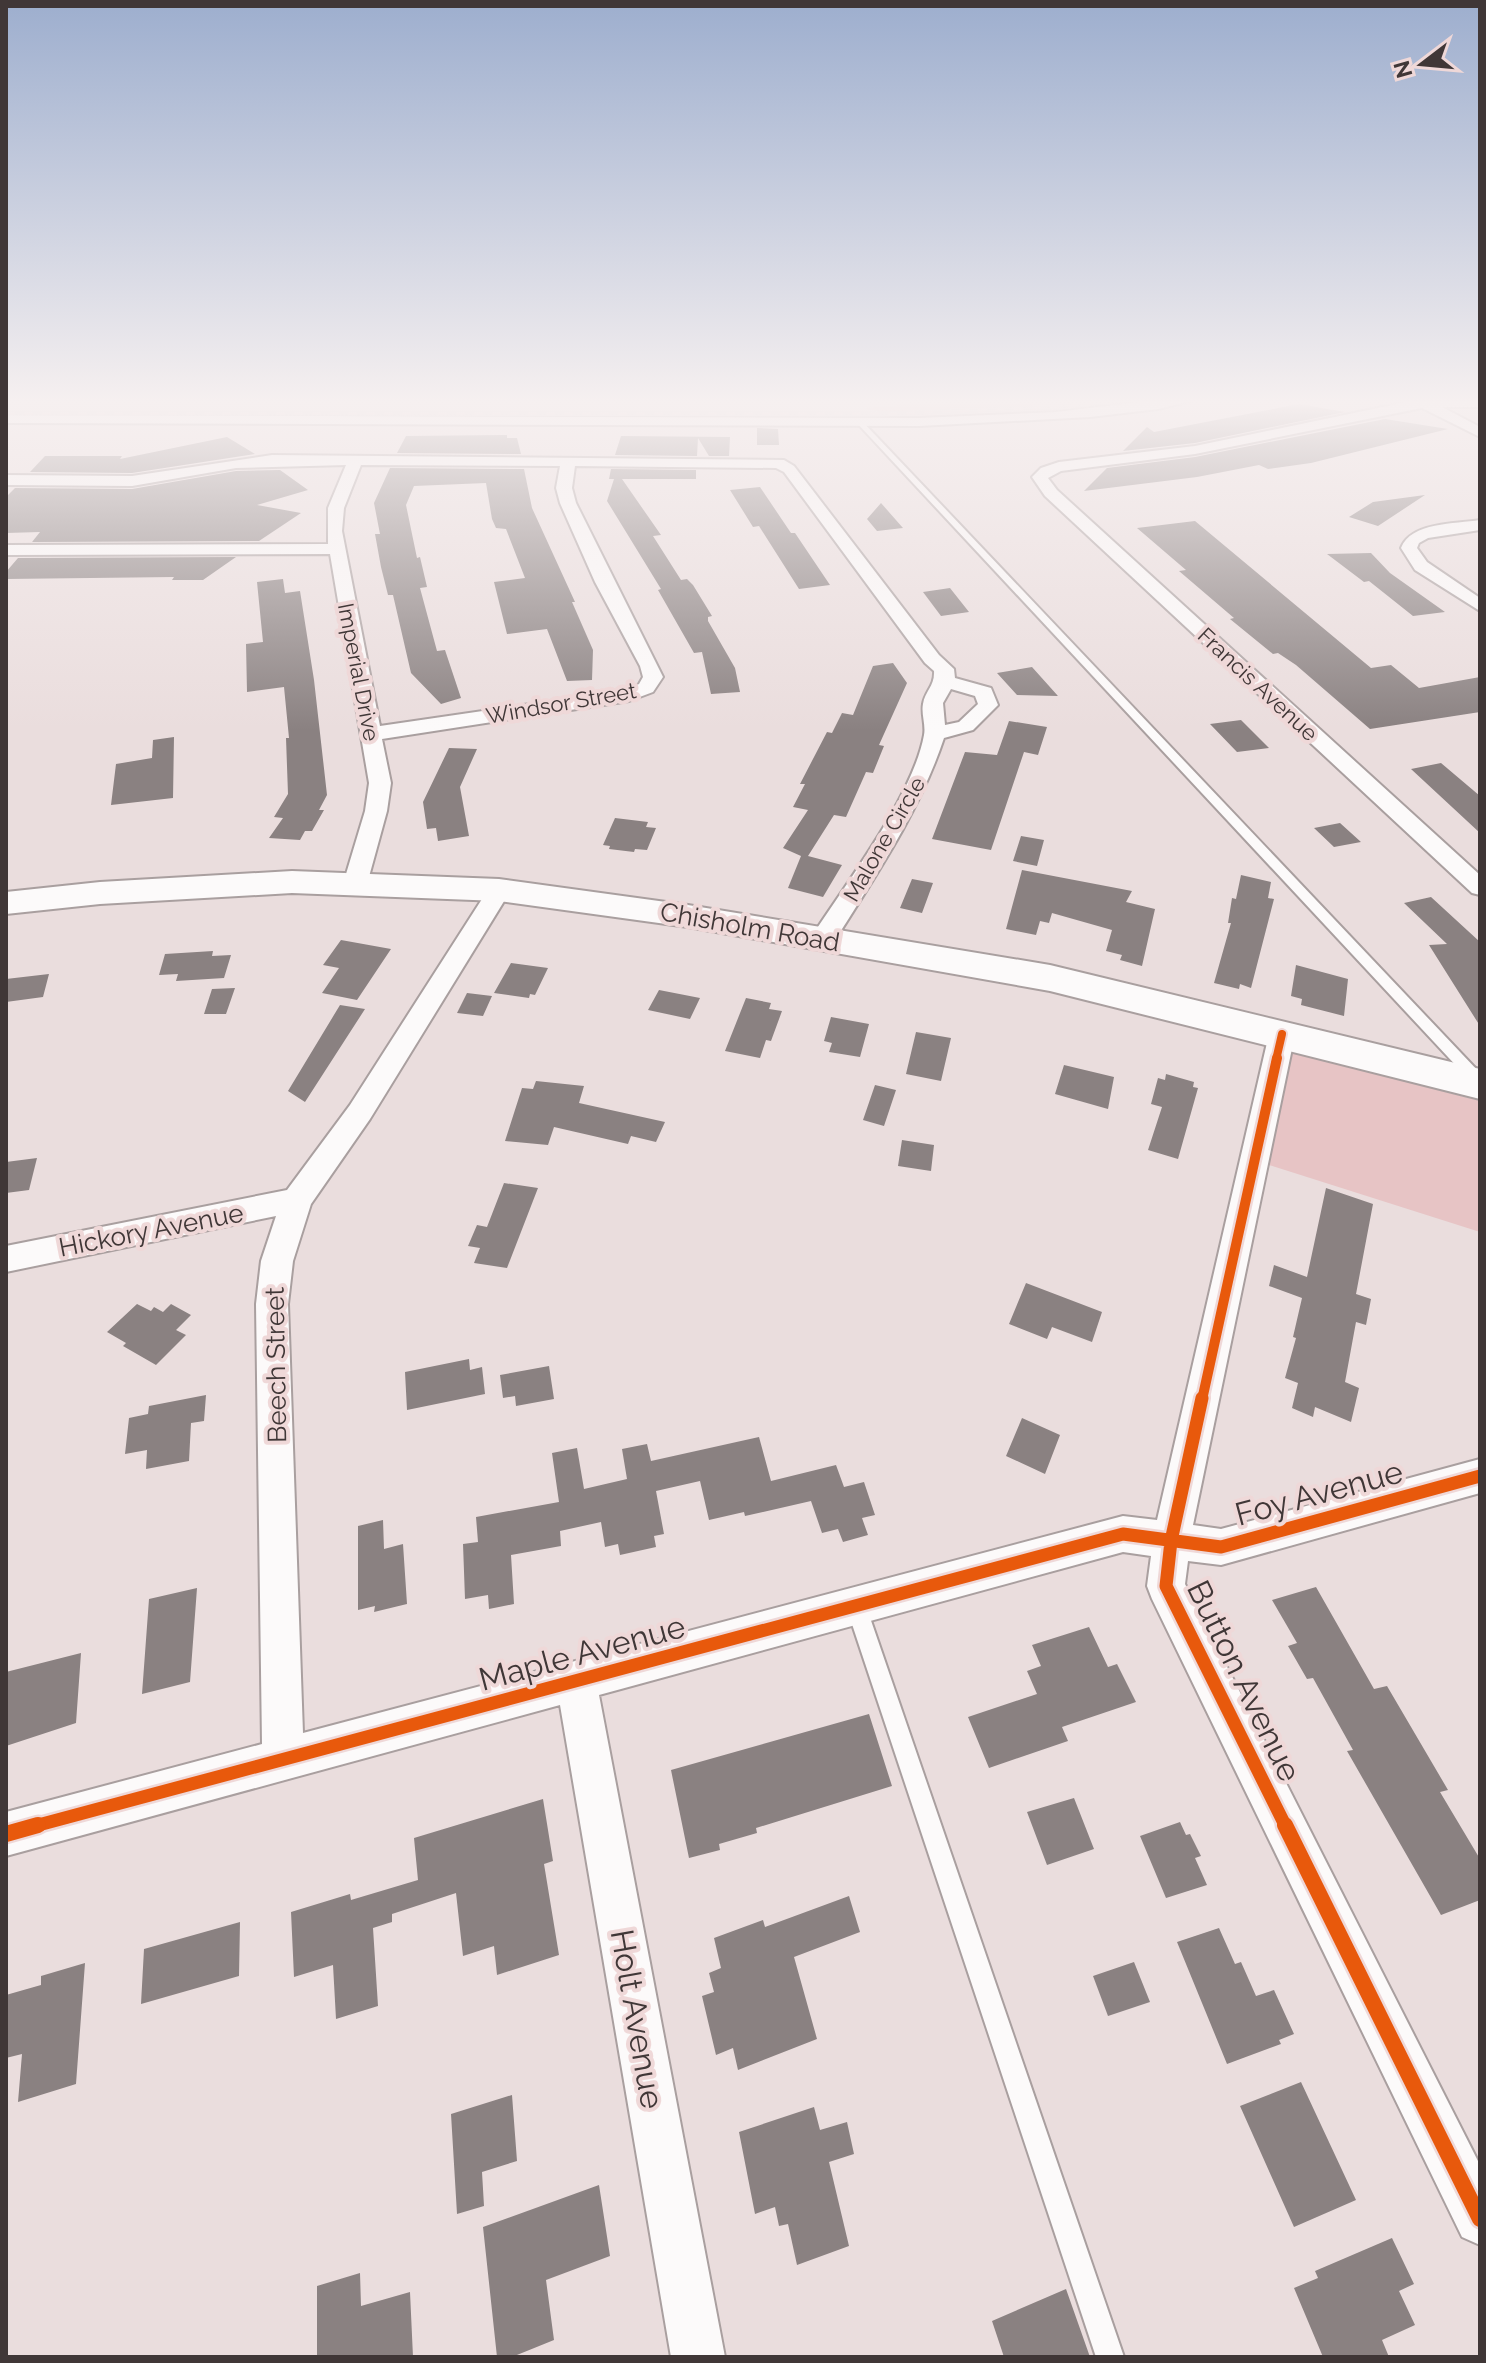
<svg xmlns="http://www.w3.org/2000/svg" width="1486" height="2363" viewBox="0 0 1486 2363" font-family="Raleway,sans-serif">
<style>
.green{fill:#e7c4c5}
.building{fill:#8a8181}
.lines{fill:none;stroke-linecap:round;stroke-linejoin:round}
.service-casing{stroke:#a99f9f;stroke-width:4}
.minor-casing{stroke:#a99f9f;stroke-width:4}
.secondary-casing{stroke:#a99f9f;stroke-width:4}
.service{fill:#fcfafa;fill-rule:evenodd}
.minor{fill:#fcfafa;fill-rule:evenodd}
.secondary{fill:#fcfafa;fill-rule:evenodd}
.rail-casing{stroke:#d8d4d4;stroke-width:5}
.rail{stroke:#efd8d8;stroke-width:3;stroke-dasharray:9;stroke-linecap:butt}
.cycleway-far3-casing{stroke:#efd8d8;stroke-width:12}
.cycleway-far2-casing{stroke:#efd8d8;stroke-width:15}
.cycleway-far1-casing{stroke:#efd8d8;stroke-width:18}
.cycleway-casing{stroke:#efd8d8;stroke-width:21}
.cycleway-far3{stroke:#e8590c;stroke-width:8}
.cycleway-far2{stroke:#e8590c;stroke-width:10}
.cycleway-far1{stroke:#e8590c;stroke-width:13}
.cycleway{stroke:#e8590c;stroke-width:16}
.labels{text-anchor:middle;stroke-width:8;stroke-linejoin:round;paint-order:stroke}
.far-street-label{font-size:22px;fill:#403737;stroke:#efd8d8}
.street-label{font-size:26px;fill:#403737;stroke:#efd8d8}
.near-street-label{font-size:32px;fill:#403737;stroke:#efd8d8}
</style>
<rect width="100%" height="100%" fill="#eadddd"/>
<!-- green -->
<path class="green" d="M977,399H1103C1069,403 885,420 865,408Z
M1290,1051L1480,1101V1232L1269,1165Z"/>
<!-- building -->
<path class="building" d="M1299,404L1345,412L1195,443L1123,451L1147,427L1154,432Z
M1385,419L1448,429L1311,463L1268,469L1259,465L1197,477L1084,491L1107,468L1195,457Z
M757,428L778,429L779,445H757Z
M507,435V438H517L521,454L397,453L406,436Z
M621,436L730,437L729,456H709L698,438L697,456L615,455Z
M227,437L255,454L132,473L30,472L45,456H122L120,459Z
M390,468L524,469L532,508L575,602H572L593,650L592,680L567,681L547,629L507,634L494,582L525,578L506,529L496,528L492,519L486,483L414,486L406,505L417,558L420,557L427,587L420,588L437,651L445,650L461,698L441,704L411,673L393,595H388L381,567L375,534H380L374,503Z
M611,469L696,470V479H622L661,535L653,536L681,580L687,579L693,585L712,616L708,617V621L735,668L740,692L711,694L702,652L694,653L658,590L661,589L607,501L614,479H609Z
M280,470L308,490L257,505L301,513L259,541L32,542L40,532L6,533V497L15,488L132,489L236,471Z
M760,487L791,533H795L830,585L799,589L759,526L753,527L730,490Z
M1425,495L1378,526L1349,517L1373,502Z
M881,503L903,528L877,531L867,519Z
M1195,521L1371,668L1391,665L1419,688L1480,677V712L1370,729L1296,665L1278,653L1273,654L1230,619L1234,618L1179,571L1186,570L1137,528Z
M1371,553L1390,573L1445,612L1413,616L1369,581L1364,582L1327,554Z
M236,557L203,580H172L174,577L6,579V572L18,558Z
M283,579L285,593L300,591L314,680L327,795L319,810H324L312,831H305L300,840L269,838L283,818L274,817L288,794L286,738H289L284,687L247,692L246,644L263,642L257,582Z
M950,588L969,612L941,616L923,592Z
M893,663L907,683L879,745L884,746L873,773L866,772L846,817L834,815L808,856L842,865L823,897L788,888L801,856L783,848L808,810L793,807L805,784H800L827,732L832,733L842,713L853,715L873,666Z
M1032,667L1058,696L1017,695L997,673Z
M1241,720L1269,748L1237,752L1210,724Z
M1009,721L1047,727L1038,755L1024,752L991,850L932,839L965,752L997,755Z
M174,737L173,798L111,805L116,764L152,758L153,740Z
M449,748L477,749L460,787L469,836L438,841L436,828L427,829L423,802Z
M1441,763L1480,796V833L1411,769Z
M615,818L648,822L646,827L656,828L647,850L635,849L634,852L609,849L610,846L603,845Z
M1340,823L1361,842L1334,847L1314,828Z
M1021,836L1044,840L1037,866L1013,861Z
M1022,870L1132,891L1126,902L1155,909L1142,966L1120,960L1122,955L1106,951L1112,930L1052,913L1049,923L1040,921L1036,935L1006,929Z
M1241,875L1271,882L1268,898L1274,899L1251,988L1240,984L1239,989L1214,983L1231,923H1228L1232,898L1236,899Z
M912,879L933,883L922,913L900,908Z
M1431,897L1480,942V1026L1429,945L1447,944L1404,903Z
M341,940L391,949L357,1000L322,993L339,968L323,965Z
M213,951L212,956L231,955L224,978L176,981L178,974L159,975L165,954Z
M511,963L548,968L535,995L530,994L529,998L494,993Z
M1296,965L1348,979L1344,1016L1301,1005L1302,999L1291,996Z
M49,974L43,997L6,1002V979Z
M235,988L226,1014H204L212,989Z
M659,990L700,998L690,1019L648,1010Z
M467,993L492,996L483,1016L457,1013Z
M746,998L771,1003L769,1009L782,1011L771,1041L766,1040L760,1058L725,1051Z
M340,1005L365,1009L305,1102L288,1091Z
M831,1017L869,1024L860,1057L829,1052L832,1043L824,1041Z
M916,1032L951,1038L941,1081L906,1074Z
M1064,1065L1114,1077L1108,1109L1055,1094Z
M1166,1074L1194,1082L1193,1087L1198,1088L1178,1159L1148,1150L1162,1107L1151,1104L1158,1078L1165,1080Z
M536,1081L584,1086L579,1103L665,1122L656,1142L631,1136L628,1144L554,1127L548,1145L505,1141L522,1088L533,1089Z
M875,1085L896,1090L884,1126L863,1120Z
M902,1140L934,1145L931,1171L898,1166Z
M37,1158L29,1190L6,1193V1162Z
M504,1183L538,1188L507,1268L474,1263L480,1248L468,1246L477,1225L487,1227Z
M1326,1188L1373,1204L1356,1294L1371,1299L1366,1325L1356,1322L1345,1382L1359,1388L1351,1422L1315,1407L1313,1417L1292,1408L1298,1383L1285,1378L1296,1338L1293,1337L1302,1298L1269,1286L1274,1265L1307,1277Z
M1026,1283L1102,1312L1092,1342L1052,1327L1047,1339L1009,1324Z
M137,1304L151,1311L154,1307L163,1312L171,1304L191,1315L176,1330L186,1335L156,1365L123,1346L126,1343L107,1332Z
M469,1359L470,1370L482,1367L485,1394L407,1410L405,1372Z
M549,1366L554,1399L516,1406L515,1396L503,1398L500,1375Z
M206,1395L204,1421L191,1423L189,1461L146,1469L147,1450L125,1454L129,1418L148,1414L149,1406Z
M1022,1418L1060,1435L1045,1474L1006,1456Z
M759,1437L771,1481L836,1465L844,1487L864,1482L875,1515L862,1518L868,1535L843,1542L838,1529L822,1533L811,1501L745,1516L744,1512L709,1520L700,1481L656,1491L664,1534L654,1536L656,1547L620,1555L618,1544L605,1547L601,1522L560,1531L561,1546L511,1555L514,1604L489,1609L488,1595L465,1599L463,1544L478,1542L476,1517L559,1502L552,1453L577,1448L584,1489L627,1479L622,1449L647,1444L651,1461Z
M383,1520L384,1549L403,1544L407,1604L374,1612L375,1606L358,1610V1526Z
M1316,1587L1374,1689L1387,1686L1448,1790L1440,1792L1480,1859V1900L1441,1915L1347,1751L1353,1750L1313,1678L1307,1679L1288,1646L1297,1643L1272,1600Z
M197,1588L190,1682L142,1694L149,1599Z
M1089,1627L1108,1667L1117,1664L1136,1702L1062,1727L1068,1741L989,1768L968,1717L1037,1694L1027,1671L1041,1666L1032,1645Z
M81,1653L76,1723L6,1746V1672Z
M869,1714L892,1786L756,1828L757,1833L719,1844L720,1850L689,1858L671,1770Z
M1074,1798L1094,1849L1047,1865L1027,1812Z
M543,1799L553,1861L544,1864L559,1955L497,1975L494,1946L463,1956L456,1893L392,1914V1922L373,1928L378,2006L336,2019L333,1965L294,1977L291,1912L350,1894L351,1900L418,1880L414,1838Z
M1180,1822L1186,1835L1190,1834L1201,1856L1195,1858L1207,1885L1166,1898L1140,1836Z
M849,1896L860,1932L794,1957L817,2039L738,2070L733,2048L716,2055L702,1996L714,1992L709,1973L721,1968L714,1938L763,1920L765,1927Z
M240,1922L239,1976L141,2004L144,1949Z
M1219,1928L1235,1964L1241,1962L1256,1996L1274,1990L1294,2034L1279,2040L1281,2044L1227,2064L1177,1942Z
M1134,1962L1150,2002L1108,2016L1093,1976Z
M85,1963L76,2084L18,2102L22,2054L6,2058V1995L41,1985V1976Z
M1301,2082L1356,2200L1294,2227L1240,2106Z
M512,2095L517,2161L482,2172L484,2206L457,2214L451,2114Z
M814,2107L820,2130L847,2122L854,2154L829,2162L849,2246L797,2265L788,2224L779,2226L775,2207L755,2214L739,2132Z
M599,2185L610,2256L546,2280L554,2340L512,2357H497L483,2227Z
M1392,2238L1414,2284L1399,2291L1415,2325L1382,2340L1389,2357H1323L1294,2288L1318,2278L1315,2271Z
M360,2273L361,2306L410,2292L413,2357H317V2286Z
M1066,2289L1090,2357H1004L992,2321Z"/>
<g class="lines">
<defs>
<path id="service" d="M860,419L1480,1073V1087L1475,1086L857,423Z
M856,1596L863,1599L866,1606L1124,2357H1096L846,1606L849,1599Z"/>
<path id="minor" d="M1165,399H1199L1158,409L1090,417L919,426L6,423V415L919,418L1056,412Z
M1421,399H1480V407H1442L1480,427V437L1422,408L1195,454L1061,471L1048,478L1057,490L1480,875V895L1472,893L1045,496L1032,477L1041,468L1059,462L1195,446Z
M272,455L784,460L794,466L939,655L954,669L955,678L991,688L998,705L973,730L944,738C919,813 874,878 832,945H814L810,939C845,885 913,796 924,735C926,725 921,714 923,704C925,691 935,686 934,671L925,663L784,472L776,468L575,466L572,488L576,503L663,677L653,692L629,701L382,739L391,783L387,811L367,884L363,889H347L343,884L365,811L369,783L330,554L6,555V545L328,544V508L346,465L236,468L132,486L6,485V475L132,476ZM361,465L560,466L556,488L560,503L595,582L640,666L643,677L639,684L625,690L380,726L342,531L344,508ZM951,689L975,696L978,704L959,722L945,725L943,703Z
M1480,520V530L1428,538L1419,543L1417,548L1427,562L1480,598V611L1415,570L1401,548C1411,522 1455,524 1480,520Z
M499,883L507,885L511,890L370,1119L311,1204L293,1261L288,1304L303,1733L1123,1516L1157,1520L1269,1034L1272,1027L1282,1025L1292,1027L1295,1034L1193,1525L1221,1529L1480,1459V1493L1221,1565L1188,1561L1185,1584L1480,2165V2245L1462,2237L1152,1599L1147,1586L1151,1556L1123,1552L599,1695L725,2357H671L560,1705L6,1856V1812L262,1744L256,1304L261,1261L276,1216L6,1272V1246L287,1190L350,1105L491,885Z"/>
<path id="secondary" d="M292,871L499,879L688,905L1050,965L1480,1069V1099L1050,991L688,927L499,901L292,893L100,904L6,914V892L100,882Z"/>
</defs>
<!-- service casing -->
<use href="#service" class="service-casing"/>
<!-- minor casing -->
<use href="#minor" class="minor-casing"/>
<!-- secondary casing -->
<use href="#secondary" class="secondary-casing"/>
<!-- service -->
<use href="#service" class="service"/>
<!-- minor -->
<use href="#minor" class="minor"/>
<!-- secondary -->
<use href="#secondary" class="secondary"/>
<defs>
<path id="rail" d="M6,413L882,414L1062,407L1127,399"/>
</defs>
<!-- rail casing -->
<use href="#rail" class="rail-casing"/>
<!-- rail -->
<use href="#rail" class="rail"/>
<defs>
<path id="cycleway-far3" d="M1276,1060L1282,1034"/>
<path id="cycleway-far2" d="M1202,1400L1277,1058"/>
<path id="cycleway-far1" d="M1202,1398L1171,1541L1166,1586L1286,1827
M31,1827L1123,1534L1221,1547L1480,1476"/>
<path id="cycleway" d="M1285,1825L1480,2219
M6,1834L38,1825"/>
</defs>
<!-- cycleway-far3 casing -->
<use href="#cycleway-far3" class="cycleway-far3-casing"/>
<!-- cycleway-far2 casing -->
<use href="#cycleway-far2" class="cycleway-far2-casing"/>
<!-- cycleway-far1 casing -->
<use href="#cycleway-far1" class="cycleway-far1-casing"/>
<!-- cycleway casing -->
<use href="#cycleway" class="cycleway-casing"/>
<!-- cycleway-far3 -->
<use href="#cycleway-far3" class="cycleway-far3"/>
<!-- cycleway-far2 -->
<use href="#cycleway-far2" class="cycleway-far2"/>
<!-- cycleway-far1 -->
<use href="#cycleway-far1" class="cycleway-far1"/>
<!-- cycleway -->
<use href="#cycleway" class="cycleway"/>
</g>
<!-- sky -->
<linearGradient id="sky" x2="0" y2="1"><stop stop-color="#9daece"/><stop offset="0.55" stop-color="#f6f0f0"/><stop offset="1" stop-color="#f6f0f0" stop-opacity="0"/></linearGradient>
<rect width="1486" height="730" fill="url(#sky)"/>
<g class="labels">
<!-- far-street labels -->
<g class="far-street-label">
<text transform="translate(359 672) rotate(79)" y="8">Imperial Drive</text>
<text transform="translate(1258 684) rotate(43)" y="8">Francis Avenue</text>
<text transform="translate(561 703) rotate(-10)" y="8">Windsor Street</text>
<text transform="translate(884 839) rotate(-60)" y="8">Malone Circle</text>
</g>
<!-- street labels -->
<g class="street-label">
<text transform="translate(750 927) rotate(10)" y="9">Chisholm Road</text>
<text transform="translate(151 1230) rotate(-11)" y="9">Hickory Avenue</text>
<text transform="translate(276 1365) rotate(-91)" y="9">Beech Street</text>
</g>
<!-- near-street labels -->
<g class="near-street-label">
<text transform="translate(1319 1493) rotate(-15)" y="11">Foy Avenue</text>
<text transform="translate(582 1653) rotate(-15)" y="11">Maple Avenue</text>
<text transform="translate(1244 1681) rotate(64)" y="11">Button Avenue</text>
<text transform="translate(637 2019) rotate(80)" y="11">Holt Avenue</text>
</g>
</g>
<!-- border -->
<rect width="1486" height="2363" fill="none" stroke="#403737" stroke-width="16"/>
<!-- north arrow -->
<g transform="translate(1422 64) rotate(254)" stroke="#efd8d8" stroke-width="6" paint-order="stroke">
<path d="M0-6L14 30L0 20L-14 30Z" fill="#403737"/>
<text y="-12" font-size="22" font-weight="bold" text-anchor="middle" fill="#403737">N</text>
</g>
</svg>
